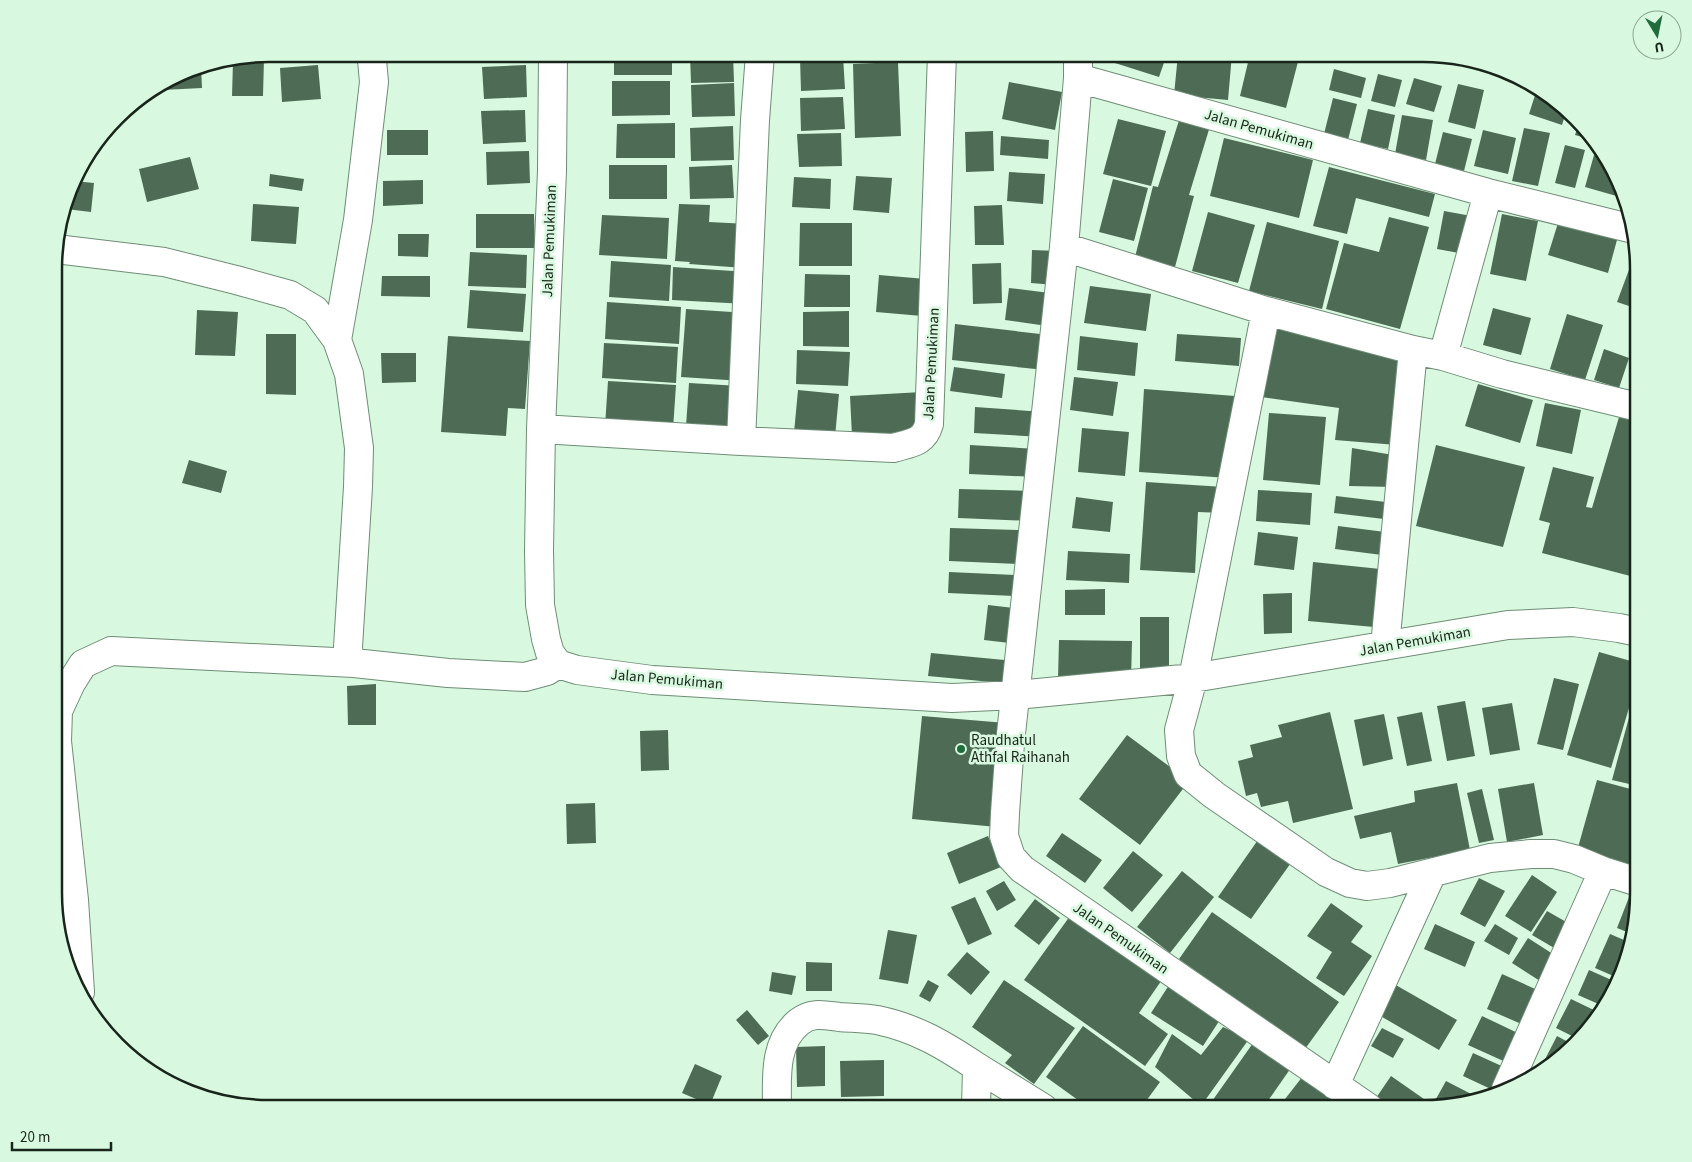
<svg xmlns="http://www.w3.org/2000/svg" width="1692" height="1162" viewBox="0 0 1692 1162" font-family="'Source Sans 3',sans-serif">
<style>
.building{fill:#4e6c55}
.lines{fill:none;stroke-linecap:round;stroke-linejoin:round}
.minor-casing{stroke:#6f8d76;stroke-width:30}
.minor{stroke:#fff;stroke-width:28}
.poi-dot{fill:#206c3b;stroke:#d8f9df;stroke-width:2}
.labels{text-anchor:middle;stroke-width:5;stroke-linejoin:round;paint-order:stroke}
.street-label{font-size:15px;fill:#19251b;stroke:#d8f9df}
.poi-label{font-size:15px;fill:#19251b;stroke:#d8f9df;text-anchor:start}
.rim{fill:none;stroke:#19251b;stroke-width:2.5}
</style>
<rect width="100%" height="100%" fill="#d8f9df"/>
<!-- building -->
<path class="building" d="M485,54H528L529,56L485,57Z
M614,54H672V75H614Z
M690,54H733L734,82L691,83Z
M1097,54H1167L1159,77L1096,57Z
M1178,54H1232L1228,100L1174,95Z
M1250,54H1300L1286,108L1240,96Z
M843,56L845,89L801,91L800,58Z
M245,59H264L263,96H232L233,61Z
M898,62L901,136L855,138L853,64Z
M318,65L321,99L282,102L280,68Z
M526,65L527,97L484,99L482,67Z
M201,67L202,88L162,90V86L187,70Z
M1334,69L1366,78L1361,98L1329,90Z
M1378,74L1402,80L1395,107L1371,101Z
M1414,78L1442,86L1434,112L1406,104Z
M612,81H670V115L612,116Z
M1009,82L1062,92L1055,130L1002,119Z
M734,83L735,116L692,117L691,85Z
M1458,84L1484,90L1475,129L1448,122Z
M1537,89L1553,98L1566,112L1562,125L1529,114Z
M843,97L845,129L801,131L800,98Z
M1333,98L1357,104L1348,140L1324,134Z
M1368,109L1395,115L1388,149L1360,143Z
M525,110L526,142L483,144L481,111Z
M1181,114L1211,123L1189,195L1194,196L1175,267L1135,257L1153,186L1158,187Z
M1402,115L1433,120L1426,160L1395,154Z
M1118,119L1166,131L1151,186L1103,174Z
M675,123V158H616L617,124Z
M733,126L734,160L691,161L690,128Z
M1578,126L1583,132L1589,139L1575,135Z
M1524,128L1550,133L1538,186L1512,181Z
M387,130H428V155H387Z
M1483,130L1516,138L1508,174L1474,166Z
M993,131L994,171L966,172L965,132Z
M1443,132L1472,139L1464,171L1435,164Z
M841,133L842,166L799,167L797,134Z
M1001,136L1049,140L1048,159L1000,155Z
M1224,138L1313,160L1299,218L1210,196Z
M1565,145L1585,150L1575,188L1555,183Z
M529,151L530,183L487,185L486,152Z
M1594,155L1606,158L1609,162L1620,197L1585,187Z
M190,157L199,189L147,202L139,169Z
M609,165H667V199H609Z
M732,165L734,198L690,199L689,167Z
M1329,167L1435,194L1429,217L1356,198L1347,234L1313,226Z
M1009,172L1045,174L1043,204L1007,201Z
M270,174L304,179L302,191L269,186Z
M856,176L892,178L889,213L853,210Z
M794,177L831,179L830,209L792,207Z
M1113,179L1148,188L1134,241L1099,232Z
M423,180V204L383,206V181Z
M74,181L94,183L91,212L66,209Z
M253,204L299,207L296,244L251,241Z
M679,204L710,205L709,222L748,224L745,268L689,264L690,262L675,261Z
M1002,205L1004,245H975L974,206Z
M1444,211L1477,217L1470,255L1437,249Z
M1208,212L1255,225L1238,283L1192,271Z
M476,214H534L535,248H476Z
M1502,214L1538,221L1526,281L1490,274Z
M602,215L669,218L667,259L599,255Z
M1389,217L1429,227L1400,329L1326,309L1344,243L1379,252Z
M1267,222L1339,241L1322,309L1249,291Z
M800,223H852V266H799Z
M1558,223L1617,240L1608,273L1548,255Z
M398,234H429L428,257L398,256Z
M1032,250L1057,251L1055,285L1031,283Z
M1636,251L1638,256V309L1617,302Z
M470,252L527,255L526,288L468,286Z
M611,261L671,265L669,301L609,297Z
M1001,263L1002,303L973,304L972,264Z
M673,267L748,272L746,304L672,300Z
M805,274L850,275V307H804Z
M879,275L926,279L922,316L876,312Z
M382,276H430V297L381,296Z
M1090,286L1151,294L1146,331L1084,323Z
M1009,288L1058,294L1054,327L1005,320Z
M470,290L526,294L523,332L467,328Z
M607,302L681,307L679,344L605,339Z
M1493,308L1531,318L1521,355L1483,345Z
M686,309L747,313L742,381L681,377Z
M197,310L238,312L235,356L195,355Z
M849,311V347L803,346V312Z
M1567,314L1603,325L1585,380L1550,369Z
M955,324L1049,335L1045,370L952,360Z
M1273,326L1405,361L1397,445L1335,440L1339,408L1261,397Z
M266,334H296V395L266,394Z
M1177,334L1241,338L1239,366L1175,361Z
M448,336L530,341L525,409L508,408L506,436L441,432Z
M1080,336L1138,343L1135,376L1077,370Z
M604,343L678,347L676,383L602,378Z
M1604,349L1629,358L1619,388L1594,380Z
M797,350L850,352L848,386L796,384Z
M381,353H416V382L382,383Z
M954,367L1005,374L1002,398L950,391Z
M1074,377L1118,382L1113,416L1070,410Z
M608,381L676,385L673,429L605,426Z
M689,383L740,386L738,429L686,426Z
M1478,384L1533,400L1520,443L1465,426Z
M1144,389L1235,396L1229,478L1139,472Z
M798,390L839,394L835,437L794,433Z
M922,392L924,433L852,436L850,396Z
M1545,403L1581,410L1572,454L1536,446Z
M975,407L1044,412L1042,437L974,433Z
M1622,407L1638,412V578L1542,553L1550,523L1539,520L1553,467L1594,477L1586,507L1592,508Z
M1269,413L1326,417L1320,485L1263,480Z
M1082,428L1129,432L1125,476L1078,472Z
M970,445L1037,449L1036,477L969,474Z
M1436,445L1525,467L1503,547L1416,526Z
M1352,448L1399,456L1395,487L1349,486Z
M189,460L227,471L221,493L182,483Z
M1146,482L1224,487L1223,513L1198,512L1195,573L1140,570Z
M959,489L1034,491L1032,521L958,518Z
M1258,490L1312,493L1310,525L1256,521Z
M1336,496L1394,503L1392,520L1334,513Z
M1076,497L1113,502L1110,532L1072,528Z
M1338,526L1393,533L1390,556L1335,549Z
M950,528L1020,530L1019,564L949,561Z
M1258,532L1298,537L1294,570L1254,565Z
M1068,551L1130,554L1129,583L1066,580Z
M1313,562L1390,570L1385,628L1308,621Z
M949,572L1015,575L1014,596L948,593Z
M1105,589V615H1065V590Z
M1292,593V633L1264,634L1263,594Z
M988,605L1023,609L1019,644L984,640Z
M1140,617H1169V675H1140Z
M1059,640L1132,641L1131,680L1058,679Z
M1599,652L1638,663V678L1611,768L1567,755Z
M931,653L1015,661L1013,684L928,676Z
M1554,678L1579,684L1563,750L1537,744Z
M376,684V725H348L347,686Z
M1637,688H1638V786L1612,780Z
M1465,701L1475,756L1447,761L1437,706Z
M1512,703L1520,750L1490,755L1482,708Z
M1330,712L1353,809L1293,823L1288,801L1261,807L1257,793L1246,796L1238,761L1253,757L1250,745L1282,737L1278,725Z
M1422,712L1432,761L1407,766L1397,717Z
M1384,714L1393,759L1363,766L1354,720Z
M922,716L1006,723L997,827L912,819Z
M668,730L669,770L641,771L640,731Z
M1127,735L1189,781L1140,845L1079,799Z
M1597,780L1638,791V867L1577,851Z
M1457,783L1470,850L1398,864L1391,832L1360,839L1354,816L1415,802L1414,791Z
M1534,783L1543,835L1507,842L1498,789Z
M1482,789L1494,840L1479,843L1467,793Z
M595,803L596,843L567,844L566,804Z
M1062,833L1102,860L1085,883L1046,856Z
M988,836L1001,867L959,884L947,853Z
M1260,837L1293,860L1251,919L1218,897Z
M1133,851L1163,875L1132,912L1103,888Z
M1182,871L1214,897L1170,953L1137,927Z
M1532,875L1557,892L1531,932L1505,916Z
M1479,878L1505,891L1485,927L1460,914Z
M1004,881L1016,900L997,911L986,891Z
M1633,887L1638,888V906L1632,934L1617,928Z
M975,897L992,934L968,945L951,907Z
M1035,899L1060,918L1039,945L1014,926Z
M1331,903L1363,926L1351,942L1372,956L1344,996L1316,978L1332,952L1307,936Z
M1075,909L1166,974L1139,1013L1168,1034L1145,1066L1024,980Z
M1547,911L1575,927L1561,952L1532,935Z
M1212,912L1339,1002L1305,1049L1179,959Z
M1435,924L1475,942L1465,967L1424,949Z
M1495,924L1518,938L1509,955L1484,941Z
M888,930L917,935L908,984L879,979Z
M1610,934L1631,943L1627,962L1618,978L1595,968Z
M1528,938L1556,956L1540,981L1512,963Z
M967,952L990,972L971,995L947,975Z
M806,962L832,963V991H806Z
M1589,970L1616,982L1603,1006L1578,995Z
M772,972L796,976L792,995L769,991Z
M1502,974L1544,993L1528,1027L1487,1009Z
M928,980L939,986L930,1002L919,996Z
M1004,980L1075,1028L1034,1084L1005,1063L1012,1055L972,1027Z
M1171,982L1223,1015L1203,1046L1151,1013Z
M1394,984L1457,1020L1439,1050L1377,1014Z
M1571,999L1600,1013L1594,1023L1576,1038L1556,1028Z
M747,1010L769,1036L758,1045L736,1020Z
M1482,1016L1524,1036L1510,1064L1468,1045Z
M1083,1026L1160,1082L1141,1108H1089L1046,1077Z
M1223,1027L1249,1039L1201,1106L1155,1067L1172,1034L1201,1055Z
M1382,1028L1404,1039L1393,1058L1371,1046Z
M1258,1036L1295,1062L1263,1108H1216L1210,1104Z
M1557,1036L1570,1043L1541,1067Z
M825,1046V1086L797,1087L796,1047Z
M1473,1053L1506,1068L1495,1091L1463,1076Z
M884,1060V1096L841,1097L840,1061Z
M695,1064L722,1076L710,1105L682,1093Z
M1303,1076L1343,1108H1278Z
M1391,1076L1424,1099L1418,1108H1390L1376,1098Z
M1446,1081L1475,1096L1432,1106Z"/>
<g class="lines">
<defs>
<path id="minor" d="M553,54L552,171L541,429L539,551L540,605L546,639L550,653L558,664L577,670L652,680L952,698L1016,695L1193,678L1266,311L1413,350L1443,356L1502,374L1638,407
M1078,54V78L1064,247L1010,743L1005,813L1004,836L1011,857L1022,869L1369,1108
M1078,78L1488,193L1629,228
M1064,247L1266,311
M56,249L164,262L236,280L290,295L315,310L337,340L349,374L359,448L358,487L348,647L349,657L354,663L448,673L525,677L547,671L558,664
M337,340L358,220L374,82L372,60L369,54
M1443,356L1488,193
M541,429L741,441L893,448C910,443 924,443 929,424L942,54
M741,441L755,120L760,54
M1638,632L1619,628L1573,622L1508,625L1193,678L1179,730L1181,756L1188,774L1214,795L1326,872L1350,883L1367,886L1390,883L1490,858L1531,854H1554L1574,859L1603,871L1638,882
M1385,646L1413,350
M80,992L74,900L57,741L58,711L71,683L83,664L111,651L354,663
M1335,1085L1432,873
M1506,1089L1603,871
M777,1108C777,1079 773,1043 799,1022C811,1012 824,1015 839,1017C851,1018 865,1018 877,1020C916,1028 944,1045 977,1067
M976,1108L977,1067L1043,1108"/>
</defs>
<!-- minor casing -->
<use href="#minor" class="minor-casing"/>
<!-- minor -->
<use href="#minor" class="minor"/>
</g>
<!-- markers -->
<circle class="poi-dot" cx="961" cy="749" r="5"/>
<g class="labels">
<!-- street labels -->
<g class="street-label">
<text transform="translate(1259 129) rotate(16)" y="5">Jalan Pemukiman</text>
<text transform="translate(549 241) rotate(-88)" y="5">Jalan Pemukiman</text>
<text transform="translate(931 364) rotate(-87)" y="5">Jalan Pemukiman</text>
<text transform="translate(1415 641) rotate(-10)" y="5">Jalan Pemukiman</text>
<text transform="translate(667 679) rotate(5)" y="5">Jalan Pemukiman</text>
<text transform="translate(1121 938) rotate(35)" y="5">Jalan Pemukiman</text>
</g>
<!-- poi labels -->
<g class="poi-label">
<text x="971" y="745">Raudhatul<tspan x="971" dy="17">Athfal Raihanah</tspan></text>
</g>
</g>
<!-- crop -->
<path d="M0 0H1692V1162H0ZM269 62H1423A207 207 0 0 1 1630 269V893A207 207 0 0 1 1423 1100H269A207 207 0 0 1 62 893V269A207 207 0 0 1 269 62Z" fill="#d8f9df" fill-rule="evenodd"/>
<path class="rim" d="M269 62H1423A207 207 0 0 1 1630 269V893A207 207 0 0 1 1423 1100H269A207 207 0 0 1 62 893V269A207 207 0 0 1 269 62Z"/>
<!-- north arrow -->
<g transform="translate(1657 35) rotate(170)"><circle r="24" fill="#d8f9df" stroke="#8ca491"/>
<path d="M0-4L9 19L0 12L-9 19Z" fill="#206c3b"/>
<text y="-8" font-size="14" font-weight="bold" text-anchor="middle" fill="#19251b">U</text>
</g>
<!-- scale -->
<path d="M12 1142v8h99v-8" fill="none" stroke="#19251b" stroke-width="2.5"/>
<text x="20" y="1142" font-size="15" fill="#19251b" stroke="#d8f9df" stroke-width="4" paint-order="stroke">20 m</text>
</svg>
